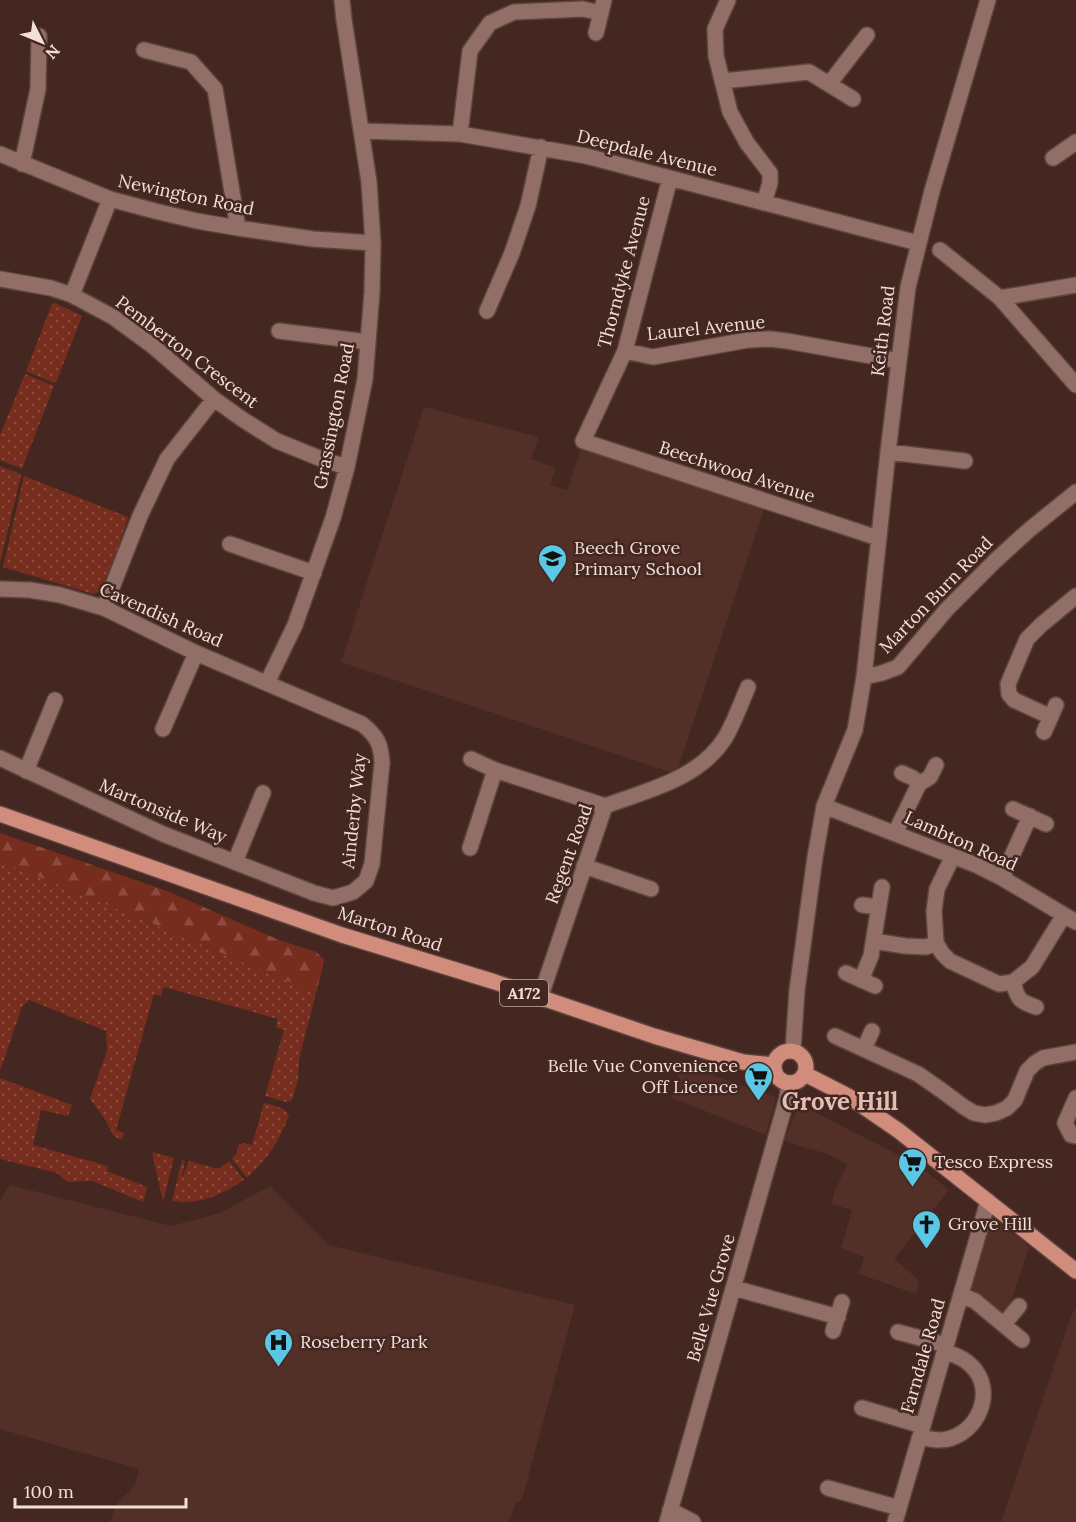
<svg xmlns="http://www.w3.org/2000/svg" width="1076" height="1522" viewBox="0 0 1076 1522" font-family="Lora,serif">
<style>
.built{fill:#523028}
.grass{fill:url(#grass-dots)}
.forest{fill:url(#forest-firs)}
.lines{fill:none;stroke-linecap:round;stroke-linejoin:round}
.minor-casing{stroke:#5d453f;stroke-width:18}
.major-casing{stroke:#5d453f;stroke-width:18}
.minor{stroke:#916f67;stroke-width:15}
.major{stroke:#d28c7c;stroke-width:15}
.labels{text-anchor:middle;stroke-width:5;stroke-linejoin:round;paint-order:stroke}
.shield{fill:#432720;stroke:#bea8a2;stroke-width:1.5}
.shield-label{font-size:16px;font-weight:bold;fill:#f2dfda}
.street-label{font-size:18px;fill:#f2dfda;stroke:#432720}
.poi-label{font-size:18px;fill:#f2dfda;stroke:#432720;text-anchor:start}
.district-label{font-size:24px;font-weight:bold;fill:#e2bdb4;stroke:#432720}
</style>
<defs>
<pattern id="grass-dots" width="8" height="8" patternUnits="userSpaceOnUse" patternTransform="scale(1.5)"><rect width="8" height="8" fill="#772d1e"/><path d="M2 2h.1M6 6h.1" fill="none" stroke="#8b4b3e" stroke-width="1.8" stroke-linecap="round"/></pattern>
<pattern id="forest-firs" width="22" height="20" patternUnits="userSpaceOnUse" patternTransform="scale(1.5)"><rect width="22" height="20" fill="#772d1e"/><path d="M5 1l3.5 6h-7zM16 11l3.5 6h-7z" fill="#8b4b3e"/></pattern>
</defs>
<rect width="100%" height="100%" fill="#432720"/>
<!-- built -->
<path class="built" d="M424,407L539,437L531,459L556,468L550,485L567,490L581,449L764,509L676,774L341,662Z
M681,1065L776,1097L766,1135L672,1098Z
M799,1104L918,1165L949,1190L894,1259L919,1280L916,1294L859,1274L864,1257L841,1248L852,1210L831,1204L835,1191L847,1164L827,1154L784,1141Z
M10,1185L171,1226L220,1213L270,1186L329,1245L575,1305L522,1499L515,1504L509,1522H110L116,1504L134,1487L139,1469L0,1429V1200Z
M991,1215L1029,1247L1006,1317L968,1290Z
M1076,1308V1522H1001L1072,1313Z"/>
<!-- grass -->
<path class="grass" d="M55,303L82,316L57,380L54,383L26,371L52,304Z
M25,374L54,386L22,469L0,460V435Z
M0,466L21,474V476L0,563Z
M24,476L128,517L118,548L102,588L99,592L93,594L3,567Z
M0,861L132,915L316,993L299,1059L298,1080L292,1100L286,1102L265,1096L284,1030L276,1028L278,1019L164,987L161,996L154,994L116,1130L124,1133L122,1140L114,1136L104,1118L90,1099L107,1051L106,1031L29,1000L22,1007L0,1071Z
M0,1078L72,1105L68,1116L41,1110L33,1145L108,1166L107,1171L147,1187L143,1202L92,1181L68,1182L57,1173L0,1159Z
M264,1103C272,1105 286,1107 289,1116C277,1144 270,1156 247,1178L232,1159L236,1154L239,1144H243V1143L252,1145Z
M152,1152L174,1158L163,1202Z
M182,1160L185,1161L182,1176H183L189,1161L214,1168H220L229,1161L244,1180C222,1194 199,1206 172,1201Z"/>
<!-- forest -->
<path class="forest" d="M0,833L167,891L279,940L316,952L324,959L322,970L316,993L132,915L0,861Z"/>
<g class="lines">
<defs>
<path id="minor" d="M728,0L715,29L716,56L730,112L747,143L770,173V183L764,203
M596,33L604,0
M144,50L191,62L215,89L238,228
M723,81L809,72L853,99
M829,84L867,35
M361,131L460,134L586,156L918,243
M460,134L470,51L490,23L514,12L583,9L601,13
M0,154L110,199L155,211L197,221L238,228L313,239L373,243
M1053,158L1076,142
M22,164L38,89L39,36
M670,178L625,351L583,441L878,538
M940,250L1000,298L1076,385
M0,279L51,288L72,295L113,317L154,347L214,399L242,419L277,441L324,460L347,467
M72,295L110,199
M1000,298L1076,285
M487,311L512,253L528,206L541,147
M279,331L368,342
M625,351L653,357L748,340L770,339L787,341L899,361
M888,452L965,461
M230,544L314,573
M0,589L30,590L60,595L104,608L196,653L362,724C377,736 381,744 382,763L372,864L366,881L353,892L333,898L314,893L163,834L0,758
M104,608L140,516L167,459L214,399
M864,677L882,673L898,667L947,609L996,560L1029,530L1076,492
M267,683L295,625L333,518L347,467L365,379L372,292L373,243L369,182L344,20L342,0
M1051,717L1014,700L1009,694L1008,684L1027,639L1041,625L1076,596
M163,729L196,653
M1044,732L1056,705
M471,759L495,770L605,806
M26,771L55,700
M902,773L913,778L919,784
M824,806L976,865L1002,878L1076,922
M1013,809L1046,824
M895,833L919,784L930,777L936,765
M470,848L495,770
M953,856L937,889L934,911L936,943L942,953L950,961L999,984L1013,982L1032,967L1064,915
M235,862L263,793
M584,866L651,889
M1002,878L1030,816
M862,905L878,907
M874,941L905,946L926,947L936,943
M846,973L875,986
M861,980L871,956L882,887
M1013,982C1018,1000 1019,1001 1036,1007
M540,998L605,806C648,790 699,779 725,738C734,723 741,703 748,687
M835,1036L918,1074L941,1090L964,1107L974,1113L985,1115L996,1113L1007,1108L1015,1100L1027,1071L1035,1063L1043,1058L1076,1052
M864,1049L872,1031
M793,1050L797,990L815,857L824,806L855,730L864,677L888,452L908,287L932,191L988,0
M1076,1098L1065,1123L1071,1135L1076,1136
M734,1288L838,1317
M961,1295L975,1301L1022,1340
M1004,1324L1019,1306
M833,1331L842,1302
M898,1332L946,1345
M862,1408L923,1426
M920,1437C926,1438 933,1440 939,1440C972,1440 996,1399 976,1371C968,1360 957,1355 945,1352
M828,1488L899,1508
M670,1510L693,1522
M667,1522L787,1098L789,1083
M895,1522L988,1201"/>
<path id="major" d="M0,814L342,935L495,982L654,1036L743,1062L774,1065
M774 1067a16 16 0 1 1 32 0a16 16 0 1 1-32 0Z
M805,1074L848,1096L899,1131L1076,1271"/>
</defs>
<!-- minor casing -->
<use href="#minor" class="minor-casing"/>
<!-- major casing -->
<use href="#major" class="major-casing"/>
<!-- minor -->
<use href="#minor" class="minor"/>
<!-- major -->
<use href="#major" class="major"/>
</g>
<!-- icons -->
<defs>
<symbol id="school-pin" viewBox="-11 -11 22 30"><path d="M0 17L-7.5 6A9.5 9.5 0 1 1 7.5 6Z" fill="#5ac8e5" stroke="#432720"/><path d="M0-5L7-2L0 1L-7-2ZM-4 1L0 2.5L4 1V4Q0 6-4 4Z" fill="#111"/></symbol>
<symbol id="supermarket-pin" viewBox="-11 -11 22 30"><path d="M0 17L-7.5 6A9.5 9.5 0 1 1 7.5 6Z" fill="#5ac8e5" stroke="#432720"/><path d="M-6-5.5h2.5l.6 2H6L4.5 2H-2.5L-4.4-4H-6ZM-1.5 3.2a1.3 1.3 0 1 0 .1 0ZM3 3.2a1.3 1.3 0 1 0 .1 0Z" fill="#111"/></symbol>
<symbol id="church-pin" viewBox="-11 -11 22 30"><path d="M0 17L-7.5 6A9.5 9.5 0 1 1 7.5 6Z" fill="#5ac8e5" stroke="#432720"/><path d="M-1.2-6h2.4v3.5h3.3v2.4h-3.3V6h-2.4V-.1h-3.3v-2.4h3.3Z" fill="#111"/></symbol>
<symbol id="hospital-pin" viewBox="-11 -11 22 30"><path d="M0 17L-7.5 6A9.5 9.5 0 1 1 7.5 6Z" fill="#5ac8e5" stroke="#432720"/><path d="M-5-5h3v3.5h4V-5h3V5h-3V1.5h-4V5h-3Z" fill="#111"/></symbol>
</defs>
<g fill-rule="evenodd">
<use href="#school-pin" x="536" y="542" width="33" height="45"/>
<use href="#supermarket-pin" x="742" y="1060" width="33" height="45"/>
<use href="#supermarket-pin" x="896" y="1146" width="33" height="45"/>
<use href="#church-pin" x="910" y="1208" width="33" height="45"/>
<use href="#hospital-pin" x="262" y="1326" width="33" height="45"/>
</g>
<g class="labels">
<!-- shield labels -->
<rect class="shield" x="500" y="980" width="48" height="26" rx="4.5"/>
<g class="shield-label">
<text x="524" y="999">A172</text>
</g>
<!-- street labels -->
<g class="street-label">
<text transform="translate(647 153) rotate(14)" y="6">Deepdale Avenue</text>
<text transform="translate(186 195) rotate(12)" y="6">Newington Road</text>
<text transform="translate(624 272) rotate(-75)" y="6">Thorndyke Avenue</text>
<text transform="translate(706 328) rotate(-6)" y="6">Laurel Avenue</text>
<text transform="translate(883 331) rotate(-83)" y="6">Keith Road</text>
<text transform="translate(187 352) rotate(37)" y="6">Pemberton Crescent</text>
<text transform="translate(334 416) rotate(-79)" y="6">Grassington Road</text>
<text transform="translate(737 472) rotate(18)" y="6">Beechwood Avenue</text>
<text transform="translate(936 595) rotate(-46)" y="6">Marton Burn Road</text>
<text transform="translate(161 615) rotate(24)" y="6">Cavendish Road</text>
<text transform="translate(163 811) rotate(23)" y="6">Martonside Way</text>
<text transform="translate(354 811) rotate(-84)" y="6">Ainderby Way</text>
<text transform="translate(961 841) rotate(24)" y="6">Lambton Road</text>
<text transform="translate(569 854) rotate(-70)" y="6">Regent Road</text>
<text transform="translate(390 929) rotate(18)" y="6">Marton Road</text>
<text transform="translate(711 1298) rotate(-74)" y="6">Belle Vue Grove</text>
<text transform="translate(923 1356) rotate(-74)" y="6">Farndale Road</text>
</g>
<!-- poi labels -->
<g class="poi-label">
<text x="574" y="554">Beech Grove<tspan x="574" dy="21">Primary School</tspan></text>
<text x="738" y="1072" text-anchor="end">Belle Vue Convenience<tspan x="738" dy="21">Off Licence</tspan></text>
<text x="934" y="1168">Tesco Express</text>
<text x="948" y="1230">Grove Hill</text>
<text x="300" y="1348">Roseberry Park</text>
</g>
<!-- district labels -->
<g class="district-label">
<text x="840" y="1110">Grove Hill</text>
</g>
</g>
<!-- north arrow -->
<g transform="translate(42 42) rotate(133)" stroke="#432720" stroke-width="4.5" paint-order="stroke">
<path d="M0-4.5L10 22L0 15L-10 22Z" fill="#f2dfda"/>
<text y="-9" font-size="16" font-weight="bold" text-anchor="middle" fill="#f2dfda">N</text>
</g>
<!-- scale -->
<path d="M15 1498v9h171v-9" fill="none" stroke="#f2dfda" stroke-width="3"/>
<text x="24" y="1498" font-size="18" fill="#f2dfda" stroke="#432720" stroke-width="4.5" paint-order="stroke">100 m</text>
</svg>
